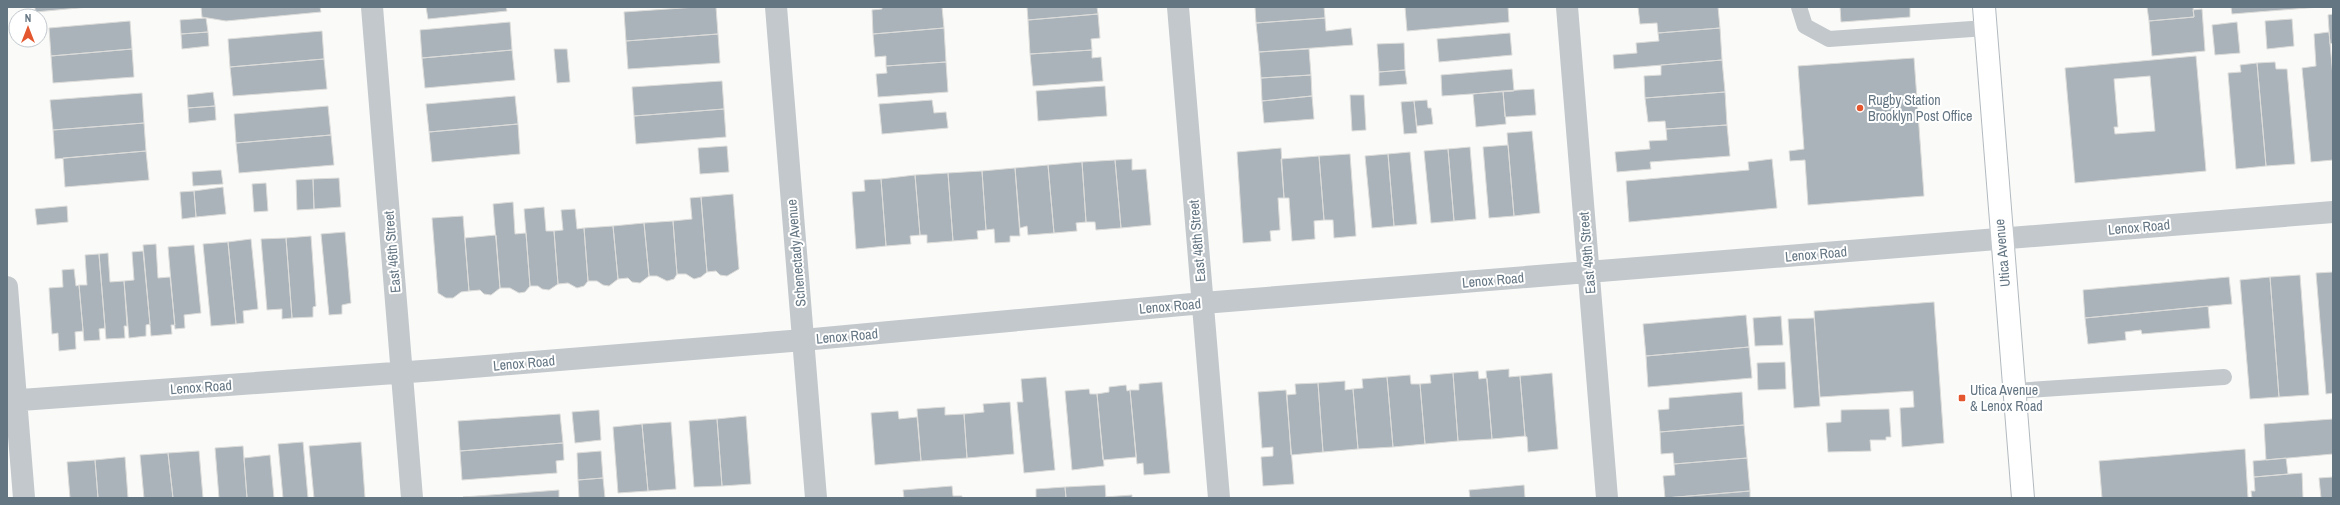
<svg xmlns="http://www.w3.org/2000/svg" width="2340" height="505" viewBox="0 0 2340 505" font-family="'Archivo Narrow',sans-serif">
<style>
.building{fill:#aab3b9;stroke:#dcdcda;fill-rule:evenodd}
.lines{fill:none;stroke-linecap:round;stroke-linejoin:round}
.secondary-casing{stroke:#b3babf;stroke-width:24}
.lane{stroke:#c3c8cc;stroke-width:16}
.street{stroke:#c3c8cc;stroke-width:22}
.secondary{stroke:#fff;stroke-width:22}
.poi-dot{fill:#e4572e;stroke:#fff;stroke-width:1.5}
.labels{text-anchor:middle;stroke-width:4;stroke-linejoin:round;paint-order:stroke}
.poi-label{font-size:14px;fill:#657683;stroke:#fff;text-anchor:start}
.street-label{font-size:14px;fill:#657683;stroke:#fff}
</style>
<rect width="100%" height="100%" fill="#fafaf8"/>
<!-- building -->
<path class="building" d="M35,7H89L35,12Z
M201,7H320L321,12L226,21L202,17Z
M426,7H506L507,11L428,19Z
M697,7H716L718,34L626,41L624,12Z
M882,7H942L944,28L873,34L872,10L882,9Z
M1027,7H1097L1098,14L1028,20Z
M1255,7H1324L1325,18L1256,23Z
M1405,7H1508L1509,22L1407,31Z
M1638,7H1718L1720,28L1658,33L1657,23L1640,24Z
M1840,7H1910V17L1841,22Z
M2147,7H2193L2194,17L2149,21Z
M2231,7H2320L2232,14Z
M2202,9L2205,51L2152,56L2149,21L2194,17L2193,10Z
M1098,14L1100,38L1091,39L1092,50L1030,54L1028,20Z
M2333,14V43L2330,44L2328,15Z
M206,18L208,32L181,34L180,20Z
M1325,18L1326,31L1351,28L1353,45L1259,52L1256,23Z
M2292,19L2294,46L2267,49L2265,21Z
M130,21L132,49L51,56L49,28Z
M510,22L512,50L422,58L420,30Z
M2237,22L2240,53L2215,55L2212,25Z
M944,28L946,62L886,66V56L875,57L873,34Z
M1720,28L1722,60L1614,69L1613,55L1637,53L1636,43L1659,41L1658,33Z
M322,31L324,59L230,67L228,39Z
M208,32L209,46L182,49L181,34Z
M2329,32L2333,77V160L2311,162L2302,68L2316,66L2314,34Z
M1510,33L1512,55L1439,62L1437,39Z
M718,34L720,63L628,69L626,41Z
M1404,43L1405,70L1379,72L1377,44Z
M132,49L134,77L53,83L51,56Z
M554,49H567L570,82L557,83Z
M1309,49L1311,75L1261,78L1259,52Z
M512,50L515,80L425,88L422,58Z
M1092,50V58L1101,57L1103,81L1033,86L1030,54Z
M2196,56L2206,171L2075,183L2065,68ZM2150,76L2155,131L2115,134L2114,127H2118L2114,79Z
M1914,58L1924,196L1808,205L1805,160L1790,161L1789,151L1804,149L1798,66Z
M324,59L327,89L233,96L230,67Z
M1722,60L1725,92L1645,98L1644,76L1661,75V65Z
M946,62L948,92L878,97L876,74L887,73L886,66Z
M2275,62L2276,69H2287L2295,164L2266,166L2257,63Z
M2257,63L2266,166L2236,169L2228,73L2241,72L2240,65Z
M1512,69L1514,91L1442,96L1441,75Z
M1405,70L1407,84L1379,86V72Z
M1311,75L1312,96L1262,101L1261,78Z
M722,81L724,109L634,116L632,87Z
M1105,86L1107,116L1038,121L1036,91Z
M1534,89L1536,115L1505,117L1503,91Z
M1503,91L1506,124L1476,127L1473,94Z
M213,92L215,106L188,108L187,95Z
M1725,92L1727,125L1666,129L1665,121L1648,122L1645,98Z
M142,93L144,123L53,130L50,100Z
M1350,95H1364L1366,130L1352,131Z
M515,96L518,124L429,132L426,104Z
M1312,96L1314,119L1264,123L1262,101Z
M932,100L934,113L946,112L948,128L882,134L879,104Z
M1427,100L1428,108H1431L1433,124L1417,126L1414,101Z
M1414,101L1417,133L1404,134L1401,102Z
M215,106L216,120L189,123L188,108Z
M328,106L331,135L236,143L234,114Z
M724,109L726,137L636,144L634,116Z
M144,123L146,151L55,159L53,130Z
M518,124L520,154L432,162L429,132Z
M1727,125L1730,156L1650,162L1651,169L1617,172L1615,152L1650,149L1649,141L1667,140L1666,129Z
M1532,131L1540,213L1514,216L1507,133Z
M331,135L334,165L239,173L236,143Z
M1508,145L1514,216L1489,218L1483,147Z
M727,146L729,172L700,174L698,148Z
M1470,147L1476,219L1454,221L1448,149Z
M1281,148L1284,198H1278L1280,230L1270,231L1271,241L1243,243L1237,152Z
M1448,149L1454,221L1431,223L1424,151Z
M146,151L149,180L65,187L63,158Z
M1410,152L1417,224L1394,226L1388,154Z
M1350,154L1356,236L1334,238L1333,220H1324L1319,156Z
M1388,154L1394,226L1372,228L1365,156Z
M1319,156L1324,220L1314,221L1315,239L1292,241L1289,198H1284L1281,159Z
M1132,159V170L1146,169L1151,225L1121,228L1115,160Z
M1772,159L1777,208L1629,222L1626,181L1749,170L1748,162Z
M1115,160L1121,228L1096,230L1095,222H1086L1082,162Z
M1082,162L1086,222L1076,223L1077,231L1054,233L1048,165Z
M1048,165L1054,233L1028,235L1027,226L1020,228L1015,168Z
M1015,168L1020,236H1010V242L995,243L994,229L986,230L982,171Z
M221,170L223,184L193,186L192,172Z
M982,171L986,230L977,231L978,239L953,241L948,173Z
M948,173L953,241L927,243V235H920L915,175Z
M915,175L920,235L910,236L911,244L886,246L881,179Z
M339,178L341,207L314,209L313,179Z
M313,179L314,209L297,210L296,180Z
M881,179L886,246L856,249L852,192L865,191L864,180Z
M266,183L268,211L254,212L252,184Z
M223,187L226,214L196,217L194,191Z
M194,191L196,217L182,219L180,192Z
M733,194L739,269L727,276L720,275L716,271L707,272L701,197Z
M701,197L707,272L701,277L694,279L686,274H677L673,221L692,219L690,198Z
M513,202L515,234L526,233L530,286L525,292L519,293L510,288H500L493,204Z
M67,206L68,222L37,225L35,209Z
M544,207L546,231H554L558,284L549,290L542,289L538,286H530L526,233L524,209Z
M575,209L577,229L584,228L588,281L584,286L577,288L568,283L558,284L554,231L563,230L561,210Z
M463,216L469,291L461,292L453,298H446L438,293L432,218Z
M673,221L677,274L674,279L667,281L657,276H649L644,223Z
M644,223L649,276L640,283L632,282L628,278L618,279L613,226Z
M613,226L618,279L609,286L603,285L597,281H588L584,228Z
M345,232L351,303L342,305V314L329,315L321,234Z
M496,235L500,288L491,295L484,294L480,290L469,291L465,238Z
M311,236L316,306L313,307V317L292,318L286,238Z
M286,238L292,318L282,319V309L267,310L261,239Z
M251,239L258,309L243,311L244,323L236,324L228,242Z
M228,242L236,324L211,326L203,244Z
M156,244L158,278L170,277L175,325H171L172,334L151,336L143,245Z
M194,245L201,313L184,315L185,328L175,329L168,247Z
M143,251L150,324L146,325V336L129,338L124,281L134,280L132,252Z
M108,253L110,282L124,281L127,326H124L125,338L106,339L99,254Z
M99,254L105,328L99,329L100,340L84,341L79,285H87L85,255Z
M74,269L76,286L79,285L83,331L75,332L76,349L59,351L58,333L52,334L49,288L63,287L62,270Z
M2333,272V393L2326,394L2316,273Z
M2300,275L2309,395L2279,397L2270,277Z
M2229,277L2232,304L2085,318L2083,290Z
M2270,277L2279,397L2250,399L2240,280Z
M1934,302L1944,443L1902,447L1900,408L1914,407L1913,391L1820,397L1814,311Z
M2208,306L2210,328L2142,334L2141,330L2125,332L2126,340L2088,344L2085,318Z
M1746,315L1749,347L1646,356L1643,324Z
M1781,316L1783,345L1755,346L1753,318Z
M1814,318L1820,406L1794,408L1788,319Z
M1749,347L1752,378L1648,387L1646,356Z
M1785,362L1786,389L1758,390L1757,363Z
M1509,369V377L1520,376L1525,436L1492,439L1486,371Z
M1478,371L1479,379L1487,378L1492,439L1458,441L1453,373Z
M1453,373L1458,441L1425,444L1420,384L1431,383L1430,375Z
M1552,373L1558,449L1528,452L1527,437L1525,436L1520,376Z
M1410,375L1411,384H1420L1425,444L1393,447L1387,377Z
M1046,377L1055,470L1024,473L1017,402H1023L1021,379Z
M1387,377L1393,447L1358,449L1353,389L1363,388L1362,379Z
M1345,381V390L1353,389L1358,449L1323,452L1318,383Z
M1162,382L1170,473L1144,475L1143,463L1137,464L1130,390H1139V384Z
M1318,383L1323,452L1291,455L1287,395L1296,394L1295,384Z
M1126,385L1127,391L1130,390L1136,457L1103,460L1097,394L1109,392V387Z
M1089,389L1090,394H1097L1104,466L1072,470L1065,391Z
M1286,390L1294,484L1263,486L1261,457L1273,456V447L1262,448L1258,392Z
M1742,392L1744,425L1660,432L1658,410L1669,409V398Z
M1010,402L1014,454L967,458L964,414L984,412L983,404Z
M945,407V415L964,414L967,458L921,461L917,409Z
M1889,409L1891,437H1886V440H1870L1871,451L1828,452L1826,423L1841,422V410Z
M599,410L601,440L575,443L572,412Z
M898,411L899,419L917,417L921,461L875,465L871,413Z
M560,414L563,443L460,451L458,421Z
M746,416L751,484L722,486L717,419Z
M717,419L722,486L694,487L689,421Z
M2333,419V454L2266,460L2264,424Z
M671,422L676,489L648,491L642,424Z
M642,424L648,491L618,493L613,427Z
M1744,425L1747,458L1674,464L1673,453L1661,454L1660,432Z
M303,442L308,498H283L278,444Z
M361,442L365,498H314L309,446Z
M563,443L564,460L556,461L557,473L462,480L460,451Z
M243,446L247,498H219L215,448Z
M2245,449L2248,498H2102L2099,461Z
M199,451L203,498H173L168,453Z
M601,451L603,478L578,480L577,453Z
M168,453L173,498H144L140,455Z
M270,455L274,498H247L244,458Z
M125,457L128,498H98L95,460Z
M1747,458L1750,491L1665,498L1663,476L1675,475L1674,464Z
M2286,458L2288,474L2254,477L2253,461Z
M95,460L98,498H70L67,462Z
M2302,473L2303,498H2252L2251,491H2255L2254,477Z
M2333,477V498H2321L2319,478Z
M603,478L605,498H579L578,480Z
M1105,485L1106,498H1066L1065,487Z
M1524,485L1525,498H1470L1469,490Z
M952,486L953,496H962V498H904L903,490Z
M1065,487L1066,498H1036V489Z
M559,490V498L463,497Z
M1750,491V498H1665Z
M1132,495V498H1106L1105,497Z"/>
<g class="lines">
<defs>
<path id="secondary" d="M1984,7L2023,498"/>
</defs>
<!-- secondary casing -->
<use href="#secondary" class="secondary-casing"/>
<!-- lane -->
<path class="lane" d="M1799,7L1805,26L1829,39L1986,28
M2014,391L2224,377"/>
<!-- street -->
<path class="street" d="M372,7L412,498
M776,7L816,498
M1178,7L1219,498
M1567,7L1607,498
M7,287L24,498
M7,401L436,370L803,340L1203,303L2333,212"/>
<!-- secondary -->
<use href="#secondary" class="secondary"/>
</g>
<!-- markers -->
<g class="poi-dot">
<circle cx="1860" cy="108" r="4"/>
<rect x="1958" y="394" width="8" height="8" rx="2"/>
</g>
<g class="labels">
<!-- poi labels -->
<g class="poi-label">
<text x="1868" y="105">Rugby Station<tspan x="1868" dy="16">Brooklyn Post Office</tspan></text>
<text x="1970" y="395">Utica Avenue<tspan x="1970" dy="16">&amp; Lenox Road</tspan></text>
</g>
<!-- street labels -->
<g class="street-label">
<text transform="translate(2139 227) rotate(-5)" y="5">Lenox Road</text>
<text transform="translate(1197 241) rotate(-95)" y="5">East 48th Street</text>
<text transform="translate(392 252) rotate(-95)" y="5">East 46th Street</text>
<text transform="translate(796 253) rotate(-95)" y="5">Schenectady Avenue</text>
<text transform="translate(1587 253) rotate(-95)" y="5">East 49th Street</text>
<text transform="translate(2002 253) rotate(-95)" y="5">Utica Avenue</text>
<text transform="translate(1816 254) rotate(-5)" y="5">Lenox Road</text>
<text transform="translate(1493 280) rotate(-5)" y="5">Lenox Road</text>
<text transform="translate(1170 306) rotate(-5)" y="5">Lenox Road</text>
<text transform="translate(847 336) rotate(-5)" y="5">Lenox Road</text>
<text transform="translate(524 363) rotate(-5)" y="5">Lenox Road</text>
<text transform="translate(201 387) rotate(-4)" y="5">Lenox Road</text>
</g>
</g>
<!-- border -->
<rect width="2340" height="505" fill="none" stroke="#657683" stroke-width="16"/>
<!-- north arrow -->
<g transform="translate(28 28)"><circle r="19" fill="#ffffff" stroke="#c1c8cd"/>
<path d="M0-3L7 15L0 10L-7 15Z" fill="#e4572e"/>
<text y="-6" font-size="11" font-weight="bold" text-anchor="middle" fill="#657683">N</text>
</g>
</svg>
